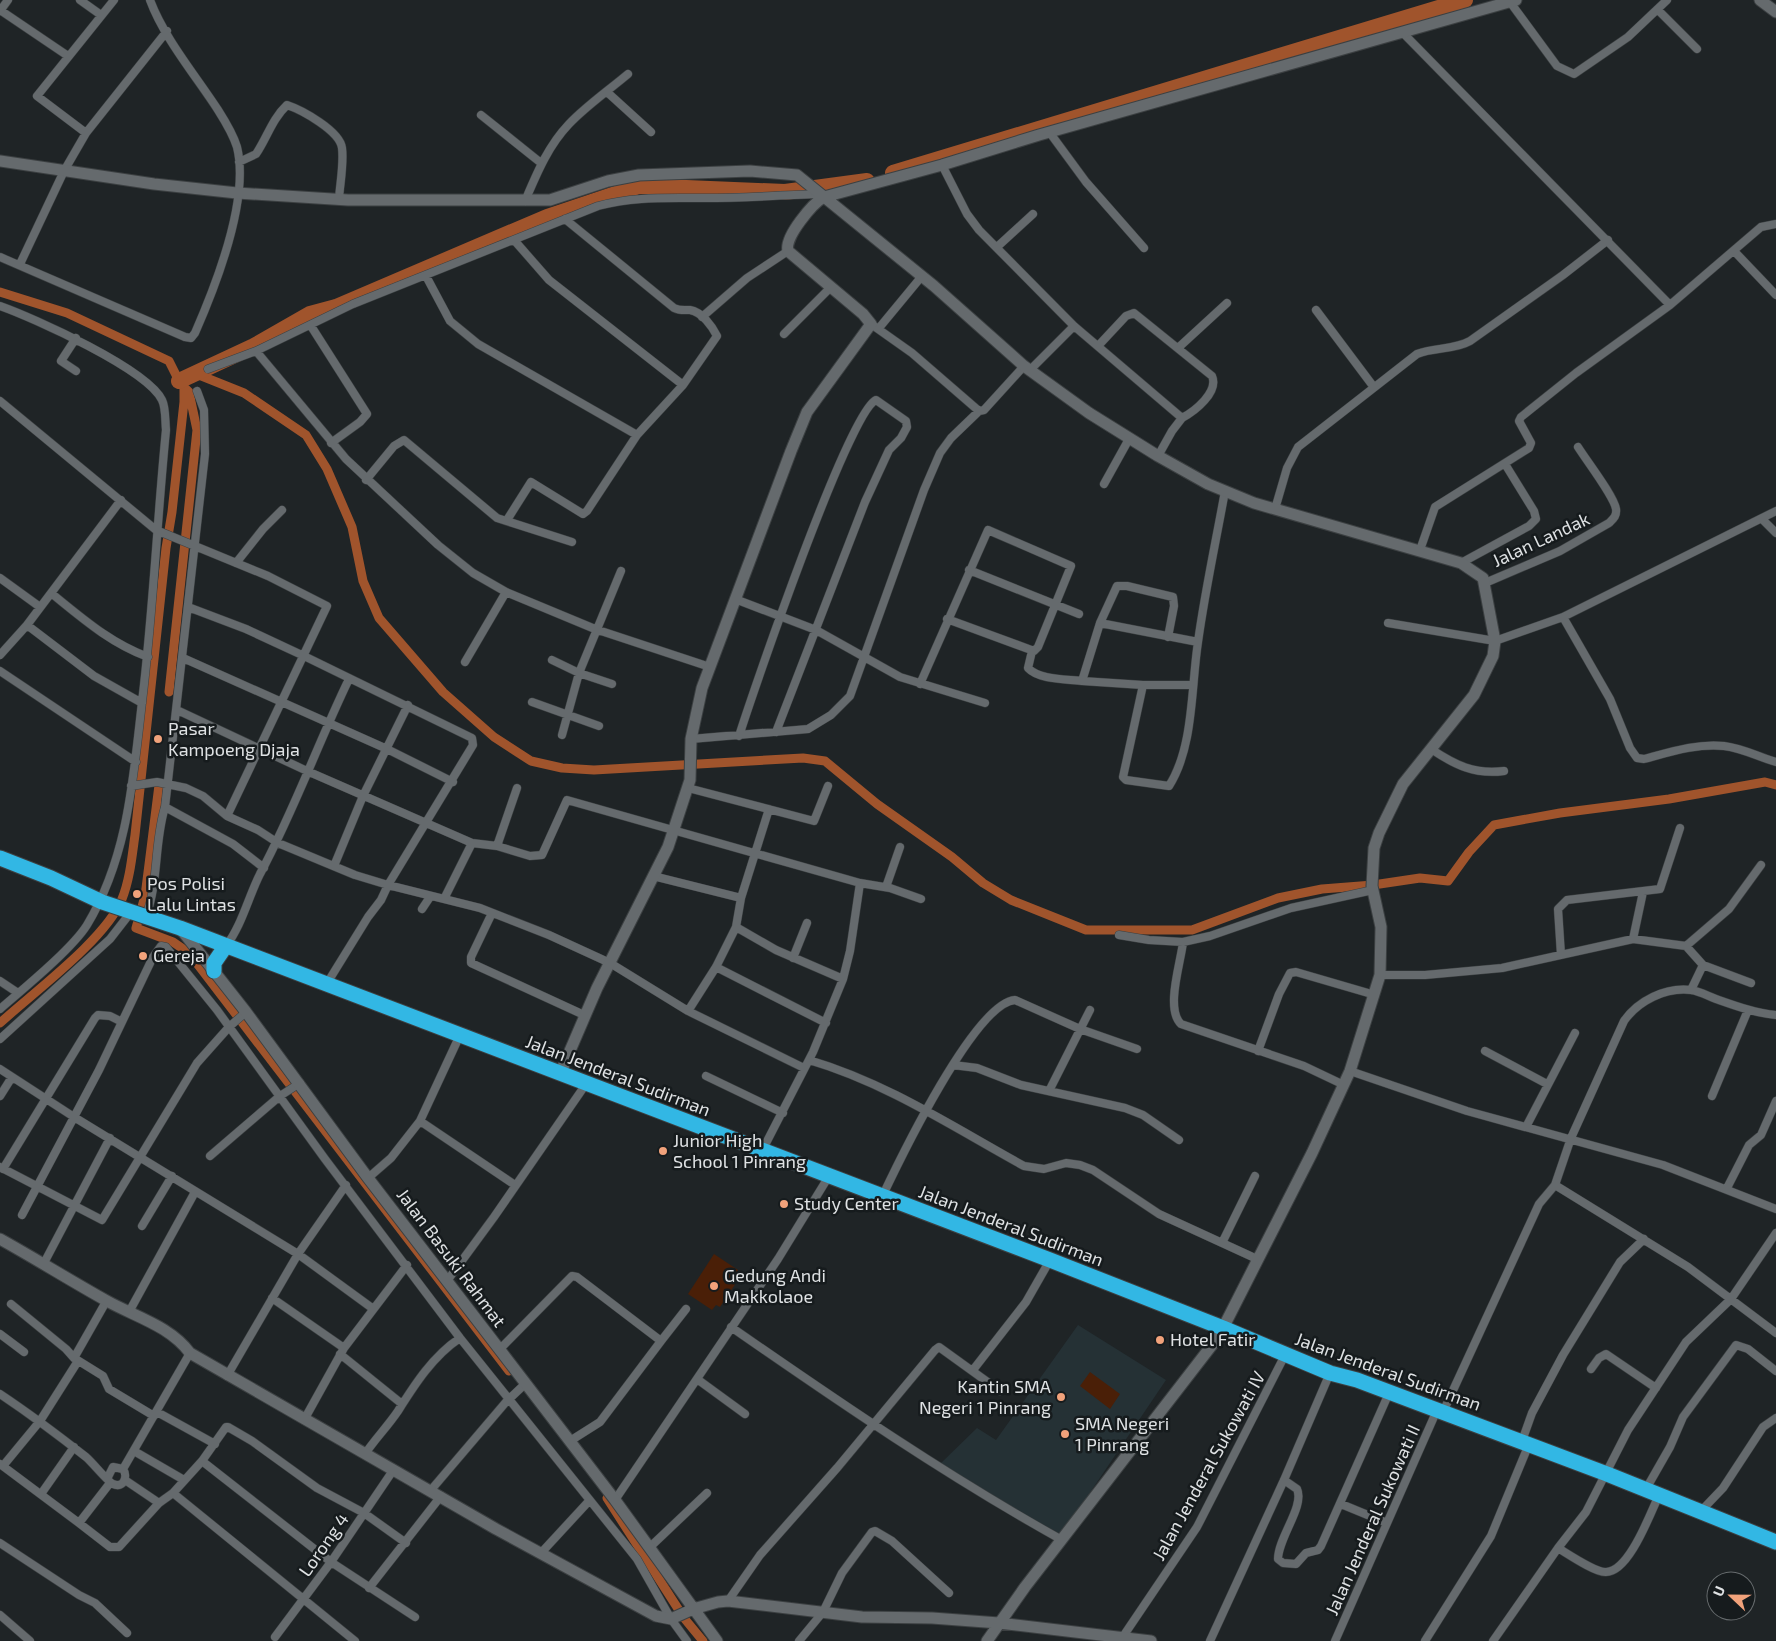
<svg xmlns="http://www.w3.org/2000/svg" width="1776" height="1641" viewBox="0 0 1776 1641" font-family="'Exo 2',sans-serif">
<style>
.built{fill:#253135}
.green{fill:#4a1f07}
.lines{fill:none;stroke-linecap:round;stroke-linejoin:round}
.canal{stroke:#a0542c;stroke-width:9}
.river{stroke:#a0542c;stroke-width:16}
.street-casing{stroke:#3c4042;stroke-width:9}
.secondary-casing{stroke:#3c4042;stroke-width:13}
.highway-casing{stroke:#3c4042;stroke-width:17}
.street{stroke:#656a6d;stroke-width:8}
.secondary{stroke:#656a6d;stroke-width:11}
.highway{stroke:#32b7e4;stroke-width:15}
.poi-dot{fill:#f1a27b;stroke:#161b1d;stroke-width:2}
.labels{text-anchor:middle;stroke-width:5;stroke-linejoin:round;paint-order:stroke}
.street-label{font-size:18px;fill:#dfe2e4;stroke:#161b1d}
.poi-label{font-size:18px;fill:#dfe2e4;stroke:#161b1d;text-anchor:start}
</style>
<rect width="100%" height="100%" fill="#1f2426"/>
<!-- built -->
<path class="built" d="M1078,1325L1166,1380L1060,1537L940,1464L977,1428L996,1440Z"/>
<!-- green -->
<path class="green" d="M714,1254L738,1270L736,1274L740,1277L720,1307L716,1305L712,1310L688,1294Z
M1090,1372L1120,1394L1110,1409L1080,1386Z"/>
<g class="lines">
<!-- canal -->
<path class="canal" d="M0,292L67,313L169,361L179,381L199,375L244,393L306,435L327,469L352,527L363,581L379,618L443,692L494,737L531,761L562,768L594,770L803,758L825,761L877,804L952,857L983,883L1011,900L1086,930H1192L1278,898L1322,889L1373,885L1420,878L1448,881L1469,852L1494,825L1560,813L1669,799L1765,782L1776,785
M169,692L197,430L189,392L186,389
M159,785L145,896L136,928L173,942L189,953L509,1371
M0,1023C34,992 106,939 122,899C130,879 132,856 135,835L166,548L172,512L184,402V388L179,381
M607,1498L684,1618L703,1641"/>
<!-- river -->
<path class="river" d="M893,173L1465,0
M179,381L254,346L310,314L336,307L547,217L639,186L785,192L867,181"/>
<defs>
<path id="street" d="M80,0L101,15
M1510,2L1557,66L1574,74L1628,37L1667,0
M0,10L68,56
M1658,10L1697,49
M0,11L8,0
M1402,32L1670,305
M607,92L651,132
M481,115L541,163
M86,133L37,96L114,0
M1050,133L1086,182L1144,248
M239,162L256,154C267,138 272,119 287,105C302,110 340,131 342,148C344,164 340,183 339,199
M942,165L967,214L979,230L1074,326L1182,418L1172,431L1158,456
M525,201C537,173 548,146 569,124C586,106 609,90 628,74
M514,240L549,280L683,385
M997,247L1033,214
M1734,251L1776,295
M0,257L185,337L191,338L195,333C216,285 250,200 237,147C233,134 225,121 218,110C196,76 164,38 150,0
M20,264L64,171L86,133L167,31
M426,276L450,321L478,344L637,435
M0,306C34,318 147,369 162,400C166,408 165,421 166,430C157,521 153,612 142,702C133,779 128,857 87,925C72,949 23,989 0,1009
M1316,310L1373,386
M702,317L747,278L788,251
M871,324L912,353L979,411
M311,326L367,414L360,422L331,443
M879,328L922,276
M784,334L830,288
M1098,346L1126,316L1134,313L1212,376C1219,392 1195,411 1182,418
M1178,348L1227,303
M208,369L256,351
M1030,370L1074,326
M76,371L61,361L76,338
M0,401L156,530L268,576L327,606L227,816
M366,480L394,446L404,440L497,518L572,542
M1104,484L1129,439
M1275,509L1287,468L1298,447L1417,354C1435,347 1454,350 1470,341L1563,275L1608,240
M1762,519L1776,533
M507,520L531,482L583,514L587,511L637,435L683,385L717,336C712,326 702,312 690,310C684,310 680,311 674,308L565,219
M1420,550L1435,507L1529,448L1531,443L1519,421L1521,417L1576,373L1670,305L1761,227L1776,224
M236,563L263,529L282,510
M1461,563L1529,526L1536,519L1534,511L1505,464
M969,570L1079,614
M0,578L40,607
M1485,583L1560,551L1609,523C1613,519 1617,516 1616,509C1614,496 1586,460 1578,447
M51,593C82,618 110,643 148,657
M735,599L816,630L900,677L985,703
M1563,617L1610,699L1630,748L1637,758L1644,759C1670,752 1698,743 1724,746C1742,748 1759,757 1776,762
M1100,623L1117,586H1127L1173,597L1174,606L1168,637
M1388,623L1495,641L1563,617L1776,511
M27,625L94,676L142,703
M1032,651L1028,668C1039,680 1067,679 1082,681L1100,623L1198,642
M0,655L27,625L121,500
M183,658L387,749L453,782
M552,660L579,673L612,684
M465,662L506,592
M710,667L595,629L506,592L473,573L438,545L346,459L256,351L353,304L598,206C631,197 660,198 694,198C736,199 778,195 821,194
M0,671L136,762
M1082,681L1143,685H1193
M920,684L988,530L1071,566L1038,647L1034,651L947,619
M1143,685L1123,777L1126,780L1169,786C1194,747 1191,687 1198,642C1205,591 1216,541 1225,491
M532,702L599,726
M177,710L307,771L472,843L497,846L530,856L542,855L567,800L860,883L850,951L843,979L813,1052L762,1151
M562,735L579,673L621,571
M739,736C753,692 849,411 876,400L906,421L907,427L901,438L889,450L865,502L776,732
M691,739L808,729L831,715L850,696L924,490L940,453L951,438L979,411L984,410L1024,366
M1431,749C1455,765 1475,775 1504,771
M131,786L157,782L186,788L203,796L227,816L258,830L278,843L355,875L388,885L473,745L472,738L304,656L246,629L188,607
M688,788L814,821L828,786
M165,807L233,844L264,868
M497,846L517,788
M334,866L363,796L408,705
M653,876L741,898
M860,883L890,888L921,899
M886,887L900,847
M444,899L472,843
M422,909L430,897
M492,913L471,957V963L584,1015
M146,916C159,881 154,843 165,807L205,454L204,410L197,391
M736,927L776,950L843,979
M1119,935L1149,940L1183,942L1210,936L1291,908L1373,890
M1633,939L1643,892
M1183,942C1181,962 1165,1009 1181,1024L1304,1066L1344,1085
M226,946C242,925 248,898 260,874C294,811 318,743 349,679
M1686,946L1729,909L1761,865
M1561,955L1558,909L1567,900L1660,889L1680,828
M793,958L807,923
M1703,965L1751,983
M716,967L826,1023
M1380,975H1425L1502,968L1633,939L1686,946L1703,965L1691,990
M0,981L18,993
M326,985L368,917L381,900L388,885L480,908L549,935L610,963L688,1011L804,1068
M688,1011L716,967L736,927L741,898L769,809
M0,1039L110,939L131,912
M1258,1051L1279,994L1290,973L1296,972L1375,995
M1485,1051L1547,1084
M809,1060C887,1083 953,1127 1024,1166L1044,1169L1066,1163L1080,1165L1093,1170L1159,1214L1257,1259
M953,1065L977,1068L1021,1085L1125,1108L1143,1115L1179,1140
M0,1069L74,1117L298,1254L372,1308
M1350,1071L1467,1111L1663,1165L1776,1209
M706,1076L783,1113
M1049,1091L1090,1010
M0,1096L12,1077
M1712,1096L1748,1010
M420,1121L460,1035
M1526,1127L1575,1033
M210,1156L280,1096L300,1083
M0,1167L102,1220L197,1063L229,1027L246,1012
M3,1169L95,1018L98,1015L110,1016L122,1022
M368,1178L391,1158L420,1121L515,1185
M1555,1185L1688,1267L1776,1333
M1727,1188L1749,1145L1761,1135L1776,1101
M882,1197C900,1159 975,1003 1015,1000L1080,1029L1137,1049
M22,1215L99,1070L153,957L161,946L166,947L217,1010L325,1159L460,1338L637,1559L671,1619L687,1641
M142,1226L172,1176
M1222,1243L1255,1176
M44,1263L110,1138
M447,1281L494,1217L586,1084
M272,1298L344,1348
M11,1304L66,1349L74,1358L103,1376L109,1389L154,1416
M129,1312L195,1192
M731,1327C839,1402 947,1476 1062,1540
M0,1334L24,1352
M499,1350L572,1276L577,1277L661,1341L686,1309
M340,1354L402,1404
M74,1358L107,1300
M1591,1369L1599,1358L1606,1354L1656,1388
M973,1370L1026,1302L1050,1260
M227,1376L298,1254L346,1185
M697,1379L745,1414
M0,1394C30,1414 58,1435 86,1457C93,1463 108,1482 113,1484C124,1489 128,1476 123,1469L113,1467L108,1477
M157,1412L215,1444
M1443,1412L1539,1204L1555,1185L1571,1138L1624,1021C1638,1001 1665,987 1691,990C1699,991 1708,996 1716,999C1736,1006 1755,1013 1776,1015
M304,1420L344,1348L407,1265
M570,1441L600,1422L661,1341
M1522,1441L1532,1413L1563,1355L1620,1262L1644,1239
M134,1451L184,1480
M365,1454C375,1439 388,1426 398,1411C415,1384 433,1356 460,1338
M202,1461L331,1562L415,1617
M0,1464L79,1523L110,1483
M3,1466L40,1421L78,1361
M123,1469L190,1353
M125,1480L159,1503
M1284,1480L1297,1489C1305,1506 1278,1538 1278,1559L1283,1563L1296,1564L1306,1553L1318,1550L1321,1546L1389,1393
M1646,1489L1670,1447L1683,1417L1736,1345L1748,1349L1776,1371
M431,1490L506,1402L526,1383
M173,1493L355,1641
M41,1494L74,1447
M615,1500L778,1259L829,1176
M1341,1504L1387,1523
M1701,1511L1723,1488L1763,1427L1776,1418
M79,1523L110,1547H119L159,1503L173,1493L202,1461L226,1427H228L252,1441L317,1488L364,1513L406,1543
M0,1543L79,1595L95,1603L127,1633
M649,1548L707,1493
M1558,1548C1568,1554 1596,1573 1606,1572C1629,1572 1650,1514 1659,1495
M541,1553L589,1501
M369,1588L441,1496
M728,1601L760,1555L837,1468L935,1350L939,1347L1000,1391
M0,1615L30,1641
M275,1637L331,1562L394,1469
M1122,1638L1197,1527L1285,1355
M799,1641L823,1612L842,1573L872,1532L875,1531L892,1541L949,1593
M1210,1641L1284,1480L1330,1373
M1335,1641L1437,1410
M1425,1641L1491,1536L1529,1444
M1493,1641L1558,1548L1586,1512L1628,1430L1686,1342L1731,1299L1776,1233"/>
<path id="secondary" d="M1760,0L1776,12
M0,161L154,184L237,193L348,200H550L608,181L639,175L750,171L797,175L934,286L1024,366L1089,413L1158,456L1208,484L1254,503L1461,563L1483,578L1495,641L1493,656L1474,695L1403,784L1379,833L1374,848L1372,886L1381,927L1380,975L1350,1071L1312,1153L1219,1336L1025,1587L987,1641
M180,928L246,1012L368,1178L615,1500L717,1641
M560,1074L597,988L668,847L690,780L691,739L702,688L791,451L807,412L871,324L863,314L788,251C784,237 813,203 824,197L942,165L1039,135L1516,0
M0,1239C36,1259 71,1281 107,1301C136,1317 170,1326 190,1353L496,1529L656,1616L671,1619L693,1609L718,1602L728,1601L862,1617L932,1618L999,1623L1151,1641"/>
<path id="highway" d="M0,858L51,878L102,902L180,928L1050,1260L1223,1328L1330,1373L1357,1380L1607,1474L1776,1542
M214,971V963L225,947"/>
</defs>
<!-- street casing -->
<use href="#street" class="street-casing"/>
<!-- secondary casing -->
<use href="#secondary" class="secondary-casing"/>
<!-- highway casing -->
<use href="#highway" class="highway-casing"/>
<!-- street -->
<use href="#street" class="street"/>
<!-- secondary -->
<use href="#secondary" class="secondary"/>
<!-- highway -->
<use href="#highway" class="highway"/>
</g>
<!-- markers -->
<g class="poi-dot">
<circle cx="158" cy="739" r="5"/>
<circle cx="137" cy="894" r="5"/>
<circle cx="143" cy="956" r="5"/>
<circle cx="663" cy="1151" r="5"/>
<circle cx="784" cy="1204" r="5"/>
<circle cx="714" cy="1286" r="5"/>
<circle cx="1160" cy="1340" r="5"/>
<circle cx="1061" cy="1397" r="5"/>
<circle cx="1065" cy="1434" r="5"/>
</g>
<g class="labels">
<!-- street labels -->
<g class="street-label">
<text transform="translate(1541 540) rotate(-25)" y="6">Jalan Landak</text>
<text transform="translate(618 1076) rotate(21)" y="6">Jalan Jenderal Sudirman</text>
<text transform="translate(1011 1226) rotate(21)" y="6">Jalan Jenderal Sudirman</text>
<text transform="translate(451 1258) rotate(53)" y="6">Jalan Basuki Rahmat</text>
<text transform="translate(1388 1372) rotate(20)" y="6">Jalan Jenderal Sudirman</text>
<text transform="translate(1209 1466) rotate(-61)" y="6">Jalan Jenderal Sukowati IV</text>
<text transform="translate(1373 1520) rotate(-66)" y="6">Jalan Jenderal Sukowati II</text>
<text transform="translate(324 1545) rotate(-55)" y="6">Lorong 4</text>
</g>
<!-- poi labels -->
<g class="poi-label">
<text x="168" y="735">Pasar<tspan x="168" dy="21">Kampoeng Djaja</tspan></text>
<text x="147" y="890">Pos Polisi<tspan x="147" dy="21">Lalu Lintas</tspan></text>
<text x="153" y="962">Gereja</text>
<text x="673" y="1147">Junior High<tspan x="673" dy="21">School 1 Pinrang</tspan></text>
<text x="794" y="1210">Study Center</text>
<text x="724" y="1282">Gedung Andi<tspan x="724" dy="21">Makkolaoe</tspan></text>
<text x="1170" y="1346">Hotel Fatir</text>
<text x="1051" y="1393" text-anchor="end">Kantin SMA<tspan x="1051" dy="21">Negeri 1 Pinrang</tspan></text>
<text x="1075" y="1430">SMA Negeri<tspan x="1075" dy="21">1 Pinrang</tspan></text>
</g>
</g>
<!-- north arrow -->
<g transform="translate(1731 1596) rotate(292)"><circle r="24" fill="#161b1d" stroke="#666b6d"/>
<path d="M0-4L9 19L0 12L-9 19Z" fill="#f1a27b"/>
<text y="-8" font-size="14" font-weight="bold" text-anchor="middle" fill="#dfe2e4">U</text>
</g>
</svg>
